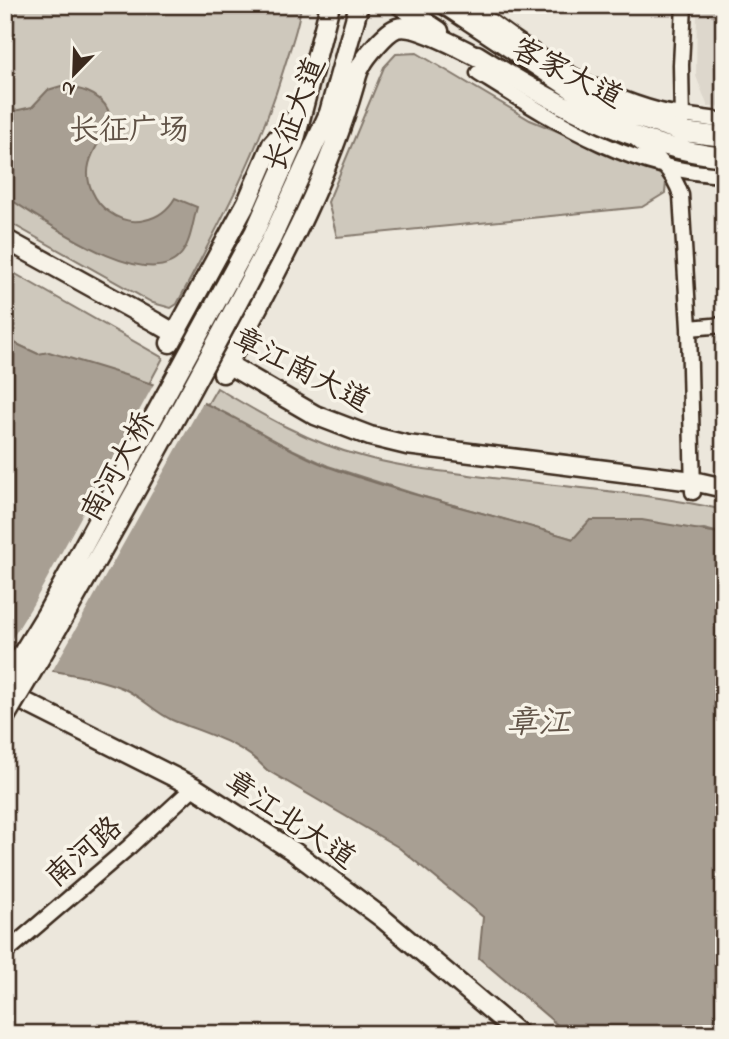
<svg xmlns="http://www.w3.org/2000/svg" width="729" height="1039" viewBox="0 0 729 1039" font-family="'Indie Flower','LXGW WenKai TC',sans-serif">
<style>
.built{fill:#ddd7cc}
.green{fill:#cec8bc;stroke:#84796d;stroke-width:2}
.water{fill:#a89f93;stroke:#7c7064;stroke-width:2}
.pier{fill:#ece7dc}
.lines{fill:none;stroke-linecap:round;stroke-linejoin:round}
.minor-casing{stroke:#3b2a1e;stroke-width:19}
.major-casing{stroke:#3b2a1e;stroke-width:23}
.minor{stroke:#f7f3e8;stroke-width:14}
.major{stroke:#f7f3e8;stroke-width:18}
.major-bridge-casing{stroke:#3b2a1e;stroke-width:23;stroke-linecap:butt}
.major-bridge{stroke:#f7f3e8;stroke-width:18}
.labels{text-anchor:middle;stroke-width:7;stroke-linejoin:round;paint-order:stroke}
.street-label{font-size:30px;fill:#3b2a1e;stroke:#f7f3e8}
.park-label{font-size:30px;fill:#605246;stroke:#f7f3e8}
.water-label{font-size:32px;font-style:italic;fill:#615347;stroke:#f7f3e8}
</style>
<rect width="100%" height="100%" fill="#ece7dc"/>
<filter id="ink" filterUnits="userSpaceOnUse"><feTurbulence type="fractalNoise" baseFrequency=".0143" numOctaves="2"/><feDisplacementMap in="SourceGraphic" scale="14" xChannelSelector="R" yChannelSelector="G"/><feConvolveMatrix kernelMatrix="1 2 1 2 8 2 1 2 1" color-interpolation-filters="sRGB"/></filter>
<g filter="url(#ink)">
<!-- built -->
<path class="built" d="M697,5H724V106L708,107L696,76Z"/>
<!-- green -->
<path class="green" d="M5,5H301C299,26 290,48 284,68C259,152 218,227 177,304L171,308L153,303L5,220Z
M417,53L530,120L658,172L666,182L665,193L642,207L337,237L328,202L384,67L396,54Z
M5,268L163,358L149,384L38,354L8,340L5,332Z
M217,388C262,415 310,443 361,456C392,465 424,469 455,473C544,486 636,490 724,510V534L704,529L574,539L421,496L328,466L268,438L207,405Z"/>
<!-- water -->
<path class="water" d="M61,86C77,88 100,92 108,110C117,132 75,155 92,191C96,200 101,207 109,212C120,220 133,223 145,220C159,217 168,210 175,198L197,207C193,221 191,241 182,253C149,298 39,217 5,196V113L32,107L48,90Z
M5,332L8,340L38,354L49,352C102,368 155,383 206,404C248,422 286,451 329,467C408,496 492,514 573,539L590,520H642L724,534V1034H568L479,958L483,917L398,847L267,770C241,742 206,734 172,720C154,712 141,696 122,688C86,674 43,670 5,663Z"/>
<!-- pier -->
<path class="pier" d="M155,382L204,400L50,675L5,666V650L32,606Z"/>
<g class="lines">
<defs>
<path id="minor" d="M469,5C527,50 588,92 660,111C680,116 703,117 724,121
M478,73C555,121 630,171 724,175
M682,123L681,65L684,5
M637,140C657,156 673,171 681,195L689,328L693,492
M689,328L724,325
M5,953L129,847L194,787"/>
<path id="major" d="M400,5L439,31
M445,5L584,97L631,116L683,132L724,137
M477,55C553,103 633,147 724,157
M255,231L294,143L330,5
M5,239L157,323L315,415L370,436L407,445L693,481L724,488
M271,240L329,113L359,5
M170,343L247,202L272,144L300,113
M223,373C272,280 325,188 354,86C356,80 357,72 361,66C365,57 387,31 397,28C416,22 467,52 486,61
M5,692L194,787L293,851L381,917L519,1034"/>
</defs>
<!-- minor casing -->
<use href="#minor" class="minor-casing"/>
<!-- major casing -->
<use href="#major" class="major-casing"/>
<!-- minor -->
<use href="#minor" class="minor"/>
<!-- major -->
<use href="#major" class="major"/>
<defs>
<path id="major-bridge" d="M5,682L46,615L255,231
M5,717C99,561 186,401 271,240"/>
</defs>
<!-- major-bridge casing -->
<use href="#major-bridge" class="major-bridge-casing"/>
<!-- major-bridge -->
<use href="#major-bridge" class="major-bridge"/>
</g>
</g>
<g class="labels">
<!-- street labels -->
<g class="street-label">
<text transform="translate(568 72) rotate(27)" y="10">客家大道</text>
<text transform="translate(294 114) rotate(-69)" y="10">长征大道</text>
<text transform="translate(302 369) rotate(27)" y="10">章江南大道</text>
<text transform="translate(117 466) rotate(-61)" y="10">南河大桥</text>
<text transform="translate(291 819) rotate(34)" y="10">章江北大道</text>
<text transform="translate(83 851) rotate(-41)" y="10">南河路</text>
</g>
<!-- park labels -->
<g class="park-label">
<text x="129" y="139">长征广场</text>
</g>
<!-- water labels -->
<g class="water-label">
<text x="538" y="732">章江</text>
</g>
</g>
<!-- margin -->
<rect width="729" height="1039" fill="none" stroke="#f7f3e8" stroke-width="28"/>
<rect x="14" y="14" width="701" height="1011" fill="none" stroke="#3b2a1e" stroke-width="2.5" filter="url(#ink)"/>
<!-- north arrow -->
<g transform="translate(74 74) rotate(203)" stroke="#f7f3e8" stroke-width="5" paint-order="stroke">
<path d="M0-5L12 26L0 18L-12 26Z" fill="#3b2a1e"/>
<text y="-10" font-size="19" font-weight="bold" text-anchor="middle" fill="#3b2a1e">N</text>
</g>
</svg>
